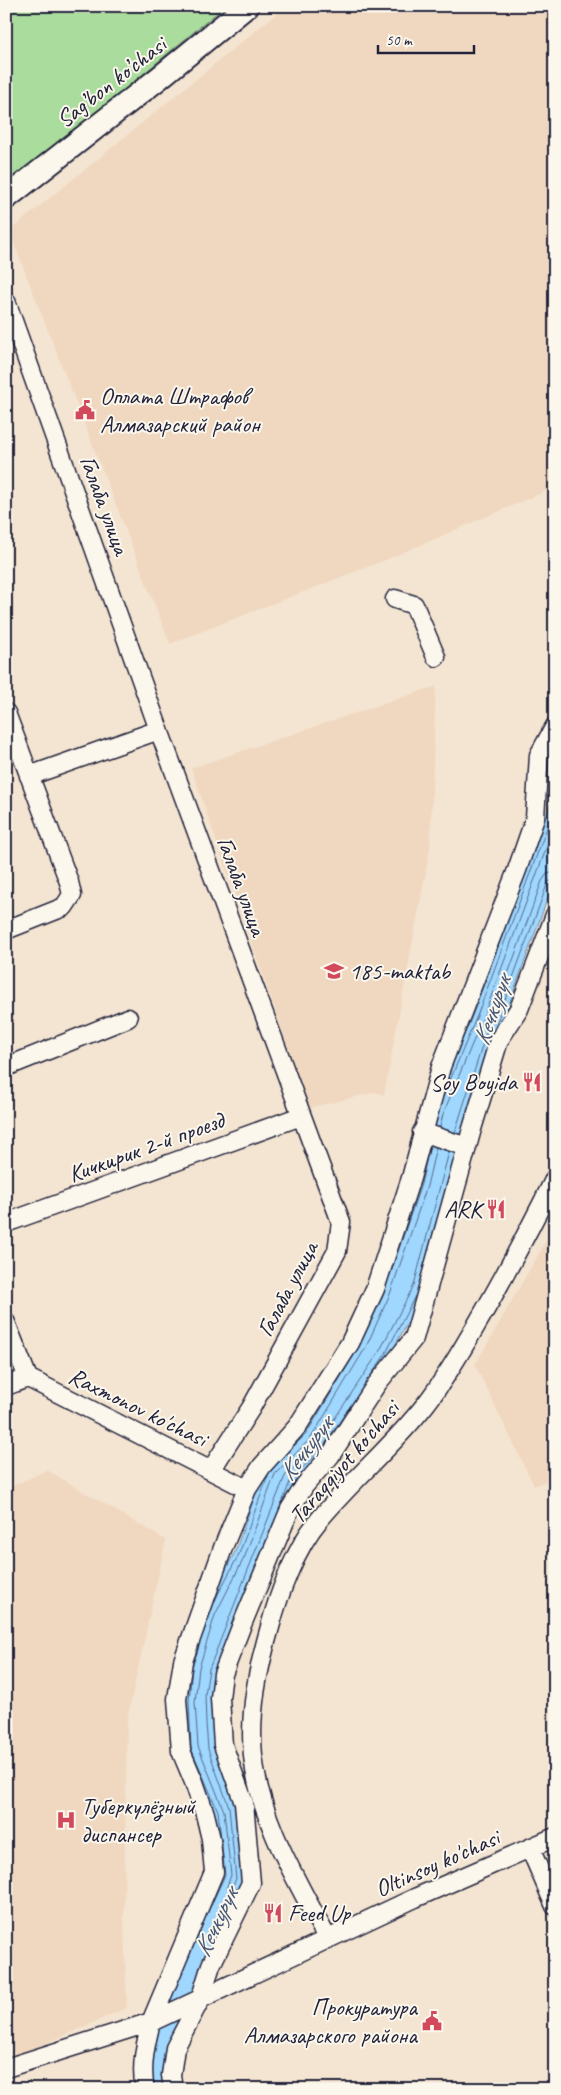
<svg xmlns="http://www.w3.org/2000/svg" width="561" height="2095" viewBox="0 0 561 2095" font-family="Caveat,sans-serif">
<style>
.built{fill:#f0d8c0}
.green{fill:#aadc9d;stroke:#667f6c}
.water{fill:#9fd7ff;stroke:#6d8fb1}
.lines{fill:none;stroke-linecap:round;stroke-linejoin:round}
.shore{stroke:#546a89;stroke-width:1}
.minor-casing{stroke:#22223b;stroke-width:21}
.major-casing{stroke:#22223b;stroke-width:26}
.minor{stroke:#fbf7ec;stroke-width:18}
.major{stroke:#fbf7ec;stroke-width:22}
.labels{text-anchor:middle;stroke-width:4;stroke-linejoin:round;paint-order:stroke}
.street-label{font-size:24px;fill:#22223b;stroke:#fbf7ec}
.poi-label{font-size:24px;fill:#22223b;stroke:#fbf7ec;text-anchor:start}
.water-label{font-size:25px;font-style:italic;fill:#485876;stroke:#fbf7ec}
</style>
<rect width="100%" height="100%" fill="#f4e5d2"/>
<filter id="ink" filterUnits="userSpaceOnUse"><feTurbulence type="fractalNoise" baseFrequency=".02" numOctaves="2"/><feDisplacementMap in="SourceGraphic" scale="10" xChannelSelector="R" yChannelSelector="G"/><feConvolveMatrix kernelMatrix="1 2 1 2 8 2 1 2 1" color-interpolation-filters="sRGB"/></filter>
<g filter="url(#ink)">
<!-- built -->
<path class="built" d="M286,6H555V480L546,491L393,557L170,644L9,231Z
M436,686L430,850L384,1095L376,1092L309,1108L191,768Z
M555,1225V1477L534,1486L475,1365Z
M47,1470L166,1540L127,1720L124,1920L127,2008L6,2061V1489Z"/>
<!-- green -->
<path class="green" d="M225,6L70,135L6,185V7Z"/>
<!-- water -->
<path class="water" d="M555,792V878L497,1037L425,1289L389,1357L325,1453L295,1481L220,1672L240,1804L248,1881L205,1966L170,2089H148L150,2043L220,1876L186,1749L184,1701L188,1666L204,1611L235,1552L265,1467L356,1343L432,1111L473,1014Z"/>
<g class="lines">
<!-- shore -->
<path class="shore" d="M495,1027L548,882L555,879
M443,1097L477,1016L555,806
M440,1127L443,1114L483,1018L555,825
M455,1132L486,1034L542,881L547,874L555,872
M436,1147L427,1186L390,1294L366,1347L311,1438L275,1474L245,1556L215,1615L199,1668L195,1702L198,1746L224,1811L231,1875L227,1887L229,1890L231,1889L236,1879L229,1807L208,1749L206,1723L205,1695L209,1669L285,1476L317,1445L379,1352L414,1285L449,1152
M390,1275L421,1184L428,1153
M371,1375L385,1355L415,1296
M287,1453L306,1434L356,1352
M282,1503L291,1479L321,1450L348,1409
M215,1600L239,1554L268,1476
M198,1650L192,1667L189,1701L191,1748L218,1811L225,1875L206,1916"/>
<defs>
<path id="minor" d="M6,301L159,730L341,1222L337,1251L251,1408L211,1470
M395,599L414,605L436,657
M6,713L69,882L72,895L64,907L6,930
M29,776L159,730
M6,1067L128,1018
M422,1132L467,1147
M6,1223L301,1116
M6,1323L28,1378
M6,1386L28,1378L247,1489
M530,1848L555,1906
M328,1940C298,1882 260,1822 253,1756C249,1711 258,1669 270,1627C279,1593 296,1547 319,1520C352,1480 393,1446 425,1405C445,1380 461,1351 477,1324C505,1276 530,1228 555,1178
M6,2068L151,2022L415,1898L555,1837
M145,2089C140,2067 146,2042 151,2022L214,1872L211,1839L205,1814L194,1782L181,1751L177,1699L183,1661L224,1545L247,1489L262,1466L297,1427L350,1343L375,1289L411,1178L441,1067L517,870L535,818L539,755L555,726
M173,2089L171,2075L175,2048L200,2000L211,1965L251,1883L244,1803L223,1745L220,1698L223,1674L241,1627L290,1509L305,1485L330,1456L376,1385L414,1338L472,1129L499,1040L519,1009L555,915"/>
<path id="major" d="M6,198L159,78L247,6"/>
</defs>
<!-- minor casing -->
<use href="#minor" class="minor-casing"/>
<!-- major casing -->
<use href="#major" class="major-casing"/>
<!-- minor -->
<use href="#minor" class="minor"/>
<!-- major -->
<use href="#major" class="major"/>
</g>
</g>
<!-- icons -->
<defs>
<symbol id="civic-bare" viewBox="-9 -9 18 18"><path d="M-.6-6.5H3V-4.5H.6V-3L4-1V1h2V6H-6V1h2V-1L-.6-3ZM-1.2 2.5V6h2.4V2.5Z" fill="#d1495b" stroke="#fbf7ec" stroke-width="2.5" paint-order="stroke"/></symbol>
<symbol id="school-bare" viewBox="-9 -9 18 18"><path d="M0-5L7-2L0 1L-7-2ZM-4 1L0 2.5L4 1V4Q0 6-4 4Z" fill="#d1495b" stroke="#fbf7ec" stroke-width="2.5" paint-order="stroke"/></symbol>
<symbol id="restaurant-bare" viewBox="-9 -9 18 18"><path d="M-5-6h1v4h1v-4h1v4h1v-4h1v5L-1.5 .5V6h-2V.5L-5-1ZM5-6V6H3V1.5H1.5Q1.5-4 5-6Z" fill="#d1495b" stroke="#fbf7ec" stroke-width="2.5" paint-order="stroke"/></symbol>
<symbol id="hospital-bare" viewBox="-9 -9 18 18"><path d="M-5-5h3v3.5h4V-5h3V5h-3V1.5h-4V5h-3Z" fill="#d1495b" stroke="#fbf7ec" stroke-width="2.5" paint-order="stroke"/></symbol>
</defs>
<g fill-rule="evenodd">
<use href="#civic-bare" x="71" y="396" width="28" height="28"/>
<use href="#school-bare" x="320" y="957" width="28" height="28"/>
<use href="#restaurant-bare" x="518" y="1068" width="28" height="28"/>
<use href="#restaurant-bare" x="482" y="1195" width="28" height="28"/>
<use href="#hospital-bare" x="52" y="1806" width="28" height="28"/>
<use href="#restaurant-bare" x="259" y="1899" width="28" height="28"/>
<use href="#civic-bare" x="418" y="2007" width="28" height="28"/>
</g>
<g class="labels">
<!-- street labels -->
<g class="street-label">
<text transform="translate(111 82) rotate(-38)" y="8">Sag’bon ko’chasi</text>
<text transform="translate(105 505) rotate(70)" y="8">Галаба улица</text>
<text transform="translate(242 886) rotate(70)" y="8">Галаба улица</text>
<text transform="translate(146 1147) rotate(-20)" y="8">Кичкирик 2-й проезд</text>
<text transform="translate(287 1289) rotate(-62)" y="8">Галаба улица</text>
<text transform="translate(138 1407) rotate(26)" y="8">Raxmonov ko'chasi</text>
<text transform="translate(344 1462) rotate(-49)" y="8">Taraqqiyot ko'chasi</text>
<text transform="translate(437 1863) rotate(-24)" y="8">Oltinsoy ko'chasi</text>
</g>
<!-- poi labels -->
<g class="poi-label">
<text x="100" y="404">Оплата Штрафов<tspan x="100" dy="28">Aлмазарский район</tspan></text>
<text x="349" y="979">185-maktab</text>
<text x="517" y="1090" text-anchor="end">Soy Boyida</text>
<text x="481" y="1217" text-anchor="end">ARK</text>
<text x="81" y="1814">Туберкулёзный<tspan x="81" dy="28">диспансер</tspan></text>
<text x="288" y="1921">Feed Up</text>
<text x="417" y="2015" text-anchor="end">Прокуратура<tspan x="417" dy="28">Алмазарского района</tspan></text>
</g>
<!-- water labels -->
<g class="water-label">
<text transform="translate(491 1010) rotate(-71)" y="9">Кечкурук</text>
<text transform="translate(305 1448) rotate(-53)" y="9">Кечкурук</text>
<text transform="translate(215 1922) rotate(-65)" y="9">Кечкурук</text>
</g>
</g>
<!-- margin -->
<rect width="561" height="2095" fill="none" stroke="#fbf7ec" stroke-width="25"/>
<rect x="12" y="12" width="536" height="2070" fill="none" stroke="#22223b" stroke-width="2" filter="url(#ink)"/>
<!-- scale -->
<path d="M378 45v8h96v-8" fill="none" stroke="#22223b" stroke-width="2.5"/>
<text x="386" y="45" font-size="15" fill="#22223b" stroke="#fbf7ec" stroke-width="4" paint-order="stroke">50 m</text>
</svg>
